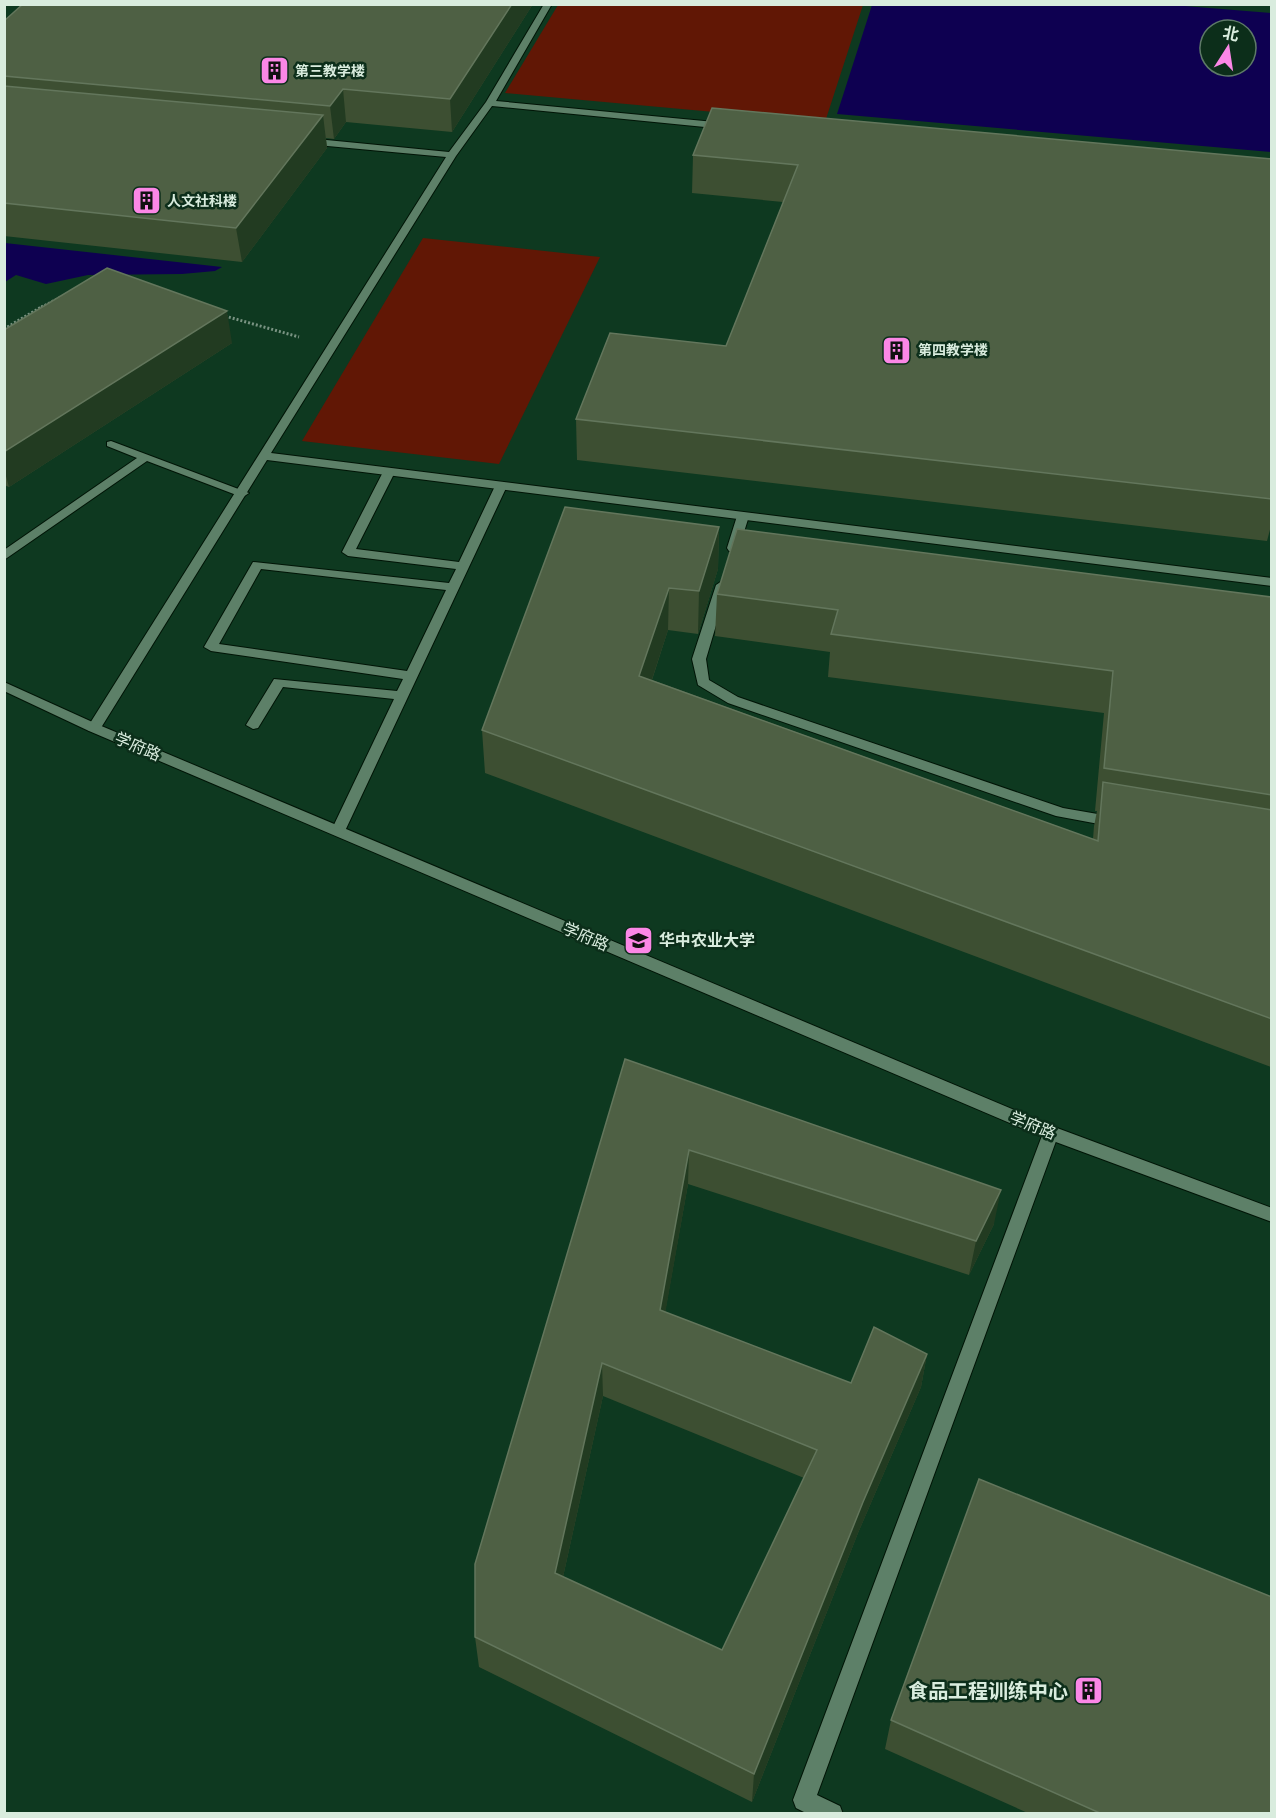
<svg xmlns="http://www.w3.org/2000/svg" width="1276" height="1818" viewBox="0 0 1276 1818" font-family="'Noto Sans','Noto Sans SC',sans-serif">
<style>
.built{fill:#0e3920;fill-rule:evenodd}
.green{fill:#611705}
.water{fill:#0e0051;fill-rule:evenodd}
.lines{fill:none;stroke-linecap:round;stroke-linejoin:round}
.service-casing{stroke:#001406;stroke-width:2}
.minor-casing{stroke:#001406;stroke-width:2}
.tertiary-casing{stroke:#001406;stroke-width:2}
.path-far1{stroke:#799382;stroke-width:2;stroke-dasharray:2 2;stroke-linecap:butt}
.path{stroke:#799382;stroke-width:3;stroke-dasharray:2 2;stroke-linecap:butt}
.service{fill:#5d8068;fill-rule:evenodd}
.minor{fill:#5d8068;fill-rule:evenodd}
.tertiary{fill:#5d8068;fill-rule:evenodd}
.wall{fill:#3d4f32;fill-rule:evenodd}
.shaded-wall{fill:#223b21}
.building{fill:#4e6044;stroke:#63765c;stroke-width:1.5;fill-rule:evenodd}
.labels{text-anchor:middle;stroke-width:5;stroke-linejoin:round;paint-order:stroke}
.far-poi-label{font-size:14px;font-weight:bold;fill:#d9ecde;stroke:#0c2e1a;text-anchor:start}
.street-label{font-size:16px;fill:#d9ecde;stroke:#0c2e1a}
.poi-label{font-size:16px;font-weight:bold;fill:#d9ecde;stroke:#0c2e1a;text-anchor:start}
.near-poi-label{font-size:20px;font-weight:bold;fill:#d9ecde;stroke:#0c2e1a;text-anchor:end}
</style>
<rect width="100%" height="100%" fill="#0c2e1a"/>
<!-- built -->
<path class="built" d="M5,5H1271V1813H5ZM1210,30H1246V66H1210Z"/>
<!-- green -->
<path class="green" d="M558,5H863L825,122L505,93Z
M423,238L600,257L499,464L302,441Z"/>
<!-- water -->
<path class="water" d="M1160,4L1271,13V152L837,114L872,5ZM1210,30H1246V66H1210Z
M5,243L222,267L215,271L182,274L88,275L46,284L16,275L5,282Z"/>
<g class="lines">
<defs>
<path id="service" d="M111,441L249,493L243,497L239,496L147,461L4,560V550L137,458L107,446V442Z
M389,468L395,472L356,549L459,562L495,486L501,482L507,486L345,831L338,836L331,831L394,699L283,687L258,728L253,729L246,725L274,679L397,691L403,679L211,651L204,647L253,562L449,583L456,569L348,556L342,552L383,472ZM261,569L446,590L407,671L219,644Z
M743,512L749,516L739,548L737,551H729L727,548L737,516Z
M722,581L728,585L706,659L709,680L738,697L1063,808L1115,817L1122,822L1115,827L1056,816L728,703L698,685L692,659L716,585Z
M1051,1126L1057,1128L1059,1133L817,1795L840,1806L843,1814H808L796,1808L793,1800L1043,1133L1045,1128Z"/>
<path id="minor" d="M544,4H552L496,101L725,123L730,126L725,129L492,106L456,156L271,453L1272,578V586L267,460L99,731H89L87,728L446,157L306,144L301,141L306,138L449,152L486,102Z"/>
<path id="tertiary" d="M4,682L99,725L1057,1128L1272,1208V1222L1045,1138L89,731L4,691Z"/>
</defs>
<!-- service casing -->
<use href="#service" class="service-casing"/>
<!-- minor casing -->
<use href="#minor" class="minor-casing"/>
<!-- tertiary casing -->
<use href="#tertiary" class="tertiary-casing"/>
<!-- path-far1 -->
<path class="path-far1" d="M41,307L75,289"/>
<!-- path -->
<path class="path" d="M225,316L299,337
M4,329L43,306"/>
<!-- service -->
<use href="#service" class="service"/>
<!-- minor -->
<use href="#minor" class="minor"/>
<!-- tertiary -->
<use href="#tertiary" class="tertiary"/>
</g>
<!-- wall -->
<path class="wall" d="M23,4H533L452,132L346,122L334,139L326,138L327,148L242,262L4,236V21Z
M693,155L1272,159V522L1267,541L577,460L576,419L726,346L783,202L692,193Z
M4,330L232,343L9,487L4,485Z
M719,527L718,569L698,634L668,630L652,680L1093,839L1094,826L1097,811H1095L1104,713L828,677L830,652L715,636L717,594L1271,597V1067L485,773L482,730Z
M625,1059L994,1224L969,1275L688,1184L665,1312L851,1383L927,1354L921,1387L858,1533L752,1802L479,1667L475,1637ZM603,1396L804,1478L722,1650L563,1577Z
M891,1720L1272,1814H1030L885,1749Z"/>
<!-- shaded-wall -->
<path class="shaded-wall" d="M512,4H533L452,132L450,99Z
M343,89L346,122L334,139L330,106Z
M323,115L327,148L242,262L236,228Z
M227,311L232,343L9,487L4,469V452Z
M719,527L718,569L698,634L699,591Z
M669,588L668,630L639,719V676Z
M689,1150L688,1184L660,1343V1310Z
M1001,1190L994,1224L969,1275L976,1241Z
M927,1354L921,1387L858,1533L752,1802L754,1774L863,1502Z
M602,1363L603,1396L557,1604L555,1573Z"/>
<!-- building -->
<path class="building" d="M23,4H512L450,99L343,89L330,106L4,76V21Z
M4,86L323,115L236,228L4,203Z
M712,108L1272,159V499L576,419L610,333L726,346L798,165L693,155Z
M107,268L227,311L4,452V330Z
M565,507L719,527L699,591L669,588L639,676L1098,841L1103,782L1272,810V1019L482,730Z
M737,529L1271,597L1272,795L1104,768L1113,671L831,634L838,610L717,594Z
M625,1059L1001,1190L976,1241L689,1150L660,1310L851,1383L874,1327L927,1354L863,1502L754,1774L475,1637V1564ZM602,1363L817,1450L722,1650L555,1573Z
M979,1479L1272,1597V1814H1102L891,1720Z"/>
<!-- icons -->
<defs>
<symbol id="building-square" viewBox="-11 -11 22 22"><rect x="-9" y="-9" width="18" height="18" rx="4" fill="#fb87e6" stroke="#0c2e1a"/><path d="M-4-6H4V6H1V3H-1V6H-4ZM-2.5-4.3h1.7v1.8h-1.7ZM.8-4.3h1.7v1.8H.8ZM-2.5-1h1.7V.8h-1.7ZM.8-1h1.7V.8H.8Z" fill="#111"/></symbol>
<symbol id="university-square" viewBox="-11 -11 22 22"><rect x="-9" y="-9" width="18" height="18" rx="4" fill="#fb87e6" stroke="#0c2e1a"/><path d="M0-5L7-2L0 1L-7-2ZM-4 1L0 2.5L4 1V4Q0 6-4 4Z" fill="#111"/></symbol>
</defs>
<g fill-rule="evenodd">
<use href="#building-square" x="258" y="54" width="33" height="33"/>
<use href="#building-square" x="130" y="184" width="33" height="33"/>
<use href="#building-square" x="880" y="334" width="33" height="33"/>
<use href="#university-square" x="622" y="924" width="33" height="33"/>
<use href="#building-square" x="1072" y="1674" width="33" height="33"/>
</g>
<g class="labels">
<!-- far-poi labels -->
<g class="far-poi-label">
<text x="295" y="76">第三教学楼</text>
<text x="167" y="206">人文社科楼</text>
<text x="918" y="355">第四教学楼</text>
</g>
<!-- street labels -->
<g class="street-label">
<text transform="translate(138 746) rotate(23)" y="6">学府路</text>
<text transform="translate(586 936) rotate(23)" y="6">学府路</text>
<text transform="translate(1033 1125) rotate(22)" y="6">学府路</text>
</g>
<!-- poi labels -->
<g class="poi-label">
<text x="659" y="946">华中农业大学</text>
</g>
<!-- near-poi labels -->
<g class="near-poi-label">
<text x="1068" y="1698">食品工程训练中心</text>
</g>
</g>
<!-- border -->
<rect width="1276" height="1818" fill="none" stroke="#d9ecde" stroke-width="12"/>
<!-- north arrow -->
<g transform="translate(1228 48) rotate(12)"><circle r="28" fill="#0c2e1a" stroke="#5e7a68" stroke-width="1.5"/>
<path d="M0-4.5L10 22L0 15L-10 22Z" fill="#fb87e6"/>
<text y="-9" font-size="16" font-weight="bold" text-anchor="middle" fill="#d9ecde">北</text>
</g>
</svg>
